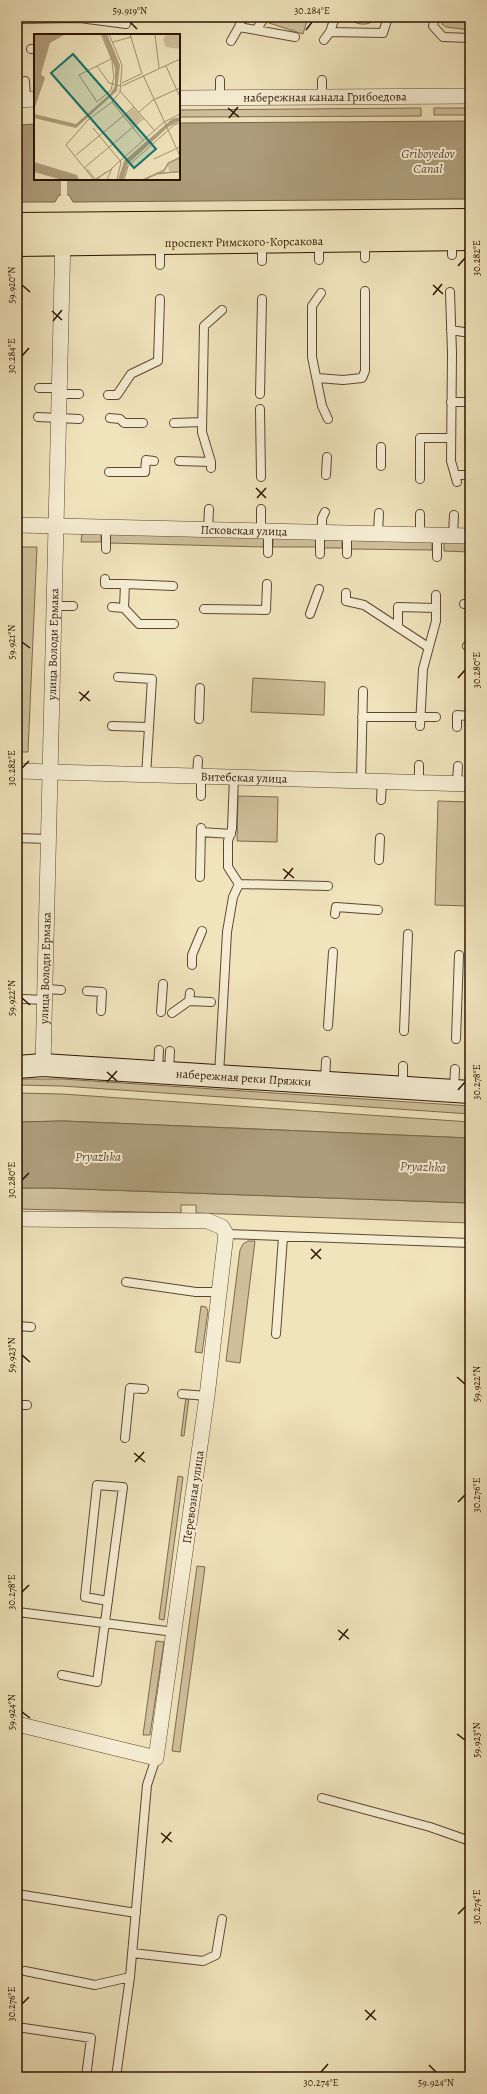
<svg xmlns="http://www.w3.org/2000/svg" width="487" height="2094" viewBox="0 0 487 2094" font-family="Alegreya,serif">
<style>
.green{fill:#cfc09c;stroke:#7e6a4e}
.water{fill:#ae9d7c;stroke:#7a664a}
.pier{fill:#f0e4bc}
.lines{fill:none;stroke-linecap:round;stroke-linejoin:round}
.service-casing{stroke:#5e472f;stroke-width:10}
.minor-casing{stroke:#5e472f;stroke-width:16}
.secondary-casing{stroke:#2d1300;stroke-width:24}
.primary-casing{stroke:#2d1300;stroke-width:24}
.service{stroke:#f5edd3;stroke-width:8}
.minor{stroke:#f5edd3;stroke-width:15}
.secondary{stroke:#f5edd3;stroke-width:22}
.primary{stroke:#f0e4bc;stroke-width:22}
.ticks{fill:none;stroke:#2d1300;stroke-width:1.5}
.labels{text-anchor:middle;stroke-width:4;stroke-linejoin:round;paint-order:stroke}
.street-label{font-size:12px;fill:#2d1300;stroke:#f5edd3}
.water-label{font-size:13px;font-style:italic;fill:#614a32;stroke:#f5edd3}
.inset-road{fill:none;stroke:#a29071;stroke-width:1}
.view{fill:#0f766e;fill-opacity:0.15;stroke:#0f766e;stroke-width:2}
.inset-edge{fill:none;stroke:#2d1300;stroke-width:2}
.neatline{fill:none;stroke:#2d1300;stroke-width:1.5}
.ticks-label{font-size:10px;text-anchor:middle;fill:#2d1300}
</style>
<rect width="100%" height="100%" fill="#f0e4bc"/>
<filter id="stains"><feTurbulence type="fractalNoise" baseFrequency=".005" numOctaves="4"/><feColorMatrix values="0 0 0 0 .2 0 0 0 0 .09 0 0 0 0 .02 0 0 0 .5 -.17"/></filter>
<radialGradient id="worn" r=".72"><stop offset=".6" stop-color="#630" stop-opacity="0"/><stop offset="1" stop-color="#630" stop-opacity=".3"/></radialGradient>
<!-- green -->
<path class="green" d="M270,17H308L303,34L269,23L268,19Z
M348,17H376C370,28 354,25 348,17Z
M442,17H470V30L446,27L442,24Z
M421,108V116L179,117V110Z
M434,108H470V115H434Z
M82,533L101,534V542H81Z
M110,533L264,537L263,547L109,543Z
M273,537L316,538V547H273Z
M324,538H342V548H324Z
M351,539L432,540V550L351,549Z
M444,541H470V552L444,551Z
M17,547H37L28,752H17Z
M253,678L325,682L324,715L251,712Z
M238,796L278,797L277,842L237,841Z
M438,801L470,802V906L435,905Z
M17,1079H62L470,1106V1114L62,1086L17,1085Z
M17,1093L62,1094L470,1122V1138L64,1121L17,1122Z
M17,1188H50L470,1203V1223L196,1213V1205H181V1213L17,1209Z
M248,1241H255L240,1363L226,1361L240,1250L243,1244Z
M201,1306L206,1307L208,1311L202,1353L195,1352Z
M186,1397L189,1398L184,1436H181Z
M178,1476L183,1477L164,1620L159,1619Z
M197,1566L205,1567L180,1752L172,1751Z
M156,1641L164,1642L150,1735H143Z"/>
<!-- water -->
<path class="water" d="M470,121V199L73,202L69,195H59L55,202H17V125L35,124V179H179V123Z
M64,1121L470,1138V1203L50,1188H17V1122Z"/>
<!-- pier -->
<path class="pier" d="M61,179H67V197H61Z"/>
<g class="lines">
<defs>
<path id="service" d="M435,17L433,26L443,37L470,38
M17,19L80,18L126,24
M239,27L242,17
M256,30L265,17
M330,32L383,33L388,17
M324,40L330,32L335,17
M231,41L239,27L295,37
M31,49H35
M220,80V98
M322,80V97
M25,81L26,99
M365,241V258
M262,242V261
M319,242V260
M452,255V239
M160,265V244
M450,292L452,353L451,461L457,482
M321,293L312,306V357L322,406L328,419
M451,330L470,333
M318,378L343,380L362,378L365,371V291
M39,388H60
M60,394H79
M260,394L262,299
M108,395H117L131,374L158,361L160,299
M451,402H470
M260,409L261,477
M38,417L79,419
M110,418L120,419L124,423H143
M174,423L202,422
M179,461L211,462
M381,466V447
M211,468V462L202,432L204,326L222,310
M109,472H145L146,460L154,461
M326,475L327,457
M455,475H470
M420,479V438H451
M261,509V531
M208,530L209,509
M322,532V518L325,512
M378,533L379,513
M420,534V514
M453,535L454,515
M106,549V527
M268,553V531
M320,554V532
M347,554V533
M437,557V535
M105,579V584H125L124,608
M125,584L173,586
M346,593V601L364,605L428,647
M464,604H470
M54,606H73
M112,607L124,608L139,624H174
M204,609L266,610L267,584
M310,614L319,589
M398,625V607L436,608
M467,646L470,643
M118,677L152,679L146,776
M362,717H436
M199,719L200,688
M112,726L148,727
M420,726L423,669L436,621V595
M457,727V715L470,716
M197,777L198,760
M234,777L232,829L228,841V867L239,884L328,886
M361,781L363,691
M419,782V765
M457,783L458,766
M201,796V777
M381,800L382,781
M201,832L231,834
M17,838L48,839
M379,860L380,838
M200,877L201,828
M335,914L336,907L378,910
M192,965V955L202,931
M45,989L61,990
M87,991L102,992L101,1011
M24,999L44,1000
M189,1001L211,1002
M161,1012L163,984
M172,1013L189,1001L190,993
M328,1026L333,952
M404,1031L408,934
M456,1039L459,955
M158,1071L159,1050
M169,1072L170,1051
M219,1075L227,932L233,897L239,884
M325,1081L326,1061
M403,1087V1066
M454,1090L455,1069
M226,1234L470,1243
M126,1282L196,1292H218
M17,1326L31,1327
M276,1334L283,1237
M182,1394L207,1396
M17,1405H27
M125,1438L130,1388L144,1389
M17,1617L18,1612L174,1632
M62,1675L97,1682L123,1487L97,1485L85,1597L108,1601
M322,1798L430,1827L470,1841
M17,1894L136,1913
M132,1953L203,1961L216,1955L222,1919
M25,1971L95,1985L130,1977
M17,2027L91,2038L86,2077
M116,2077L130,1977L147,1785L156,1758"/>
<g id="minor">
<path id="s1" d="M179,98L470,96"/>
<path d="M17,100L35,99"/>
<path id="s2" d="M17,525L470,536"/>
<path id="s3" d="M17,771L470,784"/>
<path id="s4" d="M43,1065L63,236"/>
<path d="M17,1219L208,1221L222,1227L226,1234L207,1396L156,1758L17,1724"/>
</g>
<g id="secondary">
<path id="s5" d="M17,1067L43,1065L470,1092"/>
</g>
<g id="primary">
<path d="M17,224L470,220"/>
<path id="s6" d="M17,245L470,239"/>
</g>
</defs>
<!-- service casing -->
<use href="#service" class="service-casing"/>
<!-- minor casing -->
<use href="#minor" class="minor-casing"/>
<!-- secondary casing -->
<use href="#secondary" class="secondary-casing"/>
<!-- primary casing -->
<use href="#primary" class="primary-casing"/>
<!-- service -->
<use href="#service" class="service"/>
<!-- minor -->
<use href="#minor" class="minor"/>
<!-- secondary -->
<use href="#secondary" class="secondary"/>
<!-- primary -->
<use href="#primary" class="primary"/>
</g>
<!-- ticks -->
<path class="ticks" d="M130,22L137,29M306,30L312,22M228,108L239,117M229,118L238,107M458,266L465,258M22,285L30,292M433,285L443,294M433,295L442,284M52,311L62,320M53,321L62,310M22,356L29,348M256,488L266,498M257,498L266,488M22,642L30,648M458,678L465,670M79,692L90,701M80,701L89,691M22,768L29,761M283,869L294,878M284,879L293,868M22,998L30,1005M107,1072L117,1081M107,1082L117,1071M458,1090L465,1082M22,1180L29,1173M311,1249L321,1259M311,1259L321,1249M22,1355L30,1362M457,1377L465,1384M134,1453L145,1462M135,1462L144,1452M458,1502L465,1495M22,1592L29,1585M338,1630L349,1639M339,1640L348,1629M22,1712L30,1718M457,1734L465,1740M161,1833L172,1842M162,1843L171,1832M458,1914L465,1907M22,2004L29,1997M365,2010L376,2020M366,2020L375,2010M429,2065L436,2072M321,2072L328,2064"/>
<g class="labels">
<!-- street labels -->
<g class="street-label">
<text dy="4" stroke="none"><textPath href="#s1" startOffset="146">набережная канала Грибоедова</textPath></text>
<text dy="4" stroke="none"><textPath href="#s6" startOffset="227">проспект Римского-Корсакова</textPath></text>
<text dy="4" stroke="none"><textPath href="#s2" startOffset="227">Псковская улица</textPath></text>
<text dy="4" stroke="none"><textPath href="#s4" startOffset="421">улица Володи Ермака</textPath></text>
<text dy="4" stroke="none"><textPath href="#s3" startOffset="227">Витебская улица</textPath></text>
<text dy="4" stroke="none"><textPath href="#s4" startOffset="97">улица Володи Ермака</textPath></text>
<text dy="4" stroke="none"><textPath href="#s5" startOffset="227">набережная реки Пряжки</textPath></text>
<text transform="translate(193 1497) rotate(-82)" y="4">Перевозная улица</text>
</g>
<!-- water labels -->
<g class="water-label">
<text x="428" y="158">Griboyedov<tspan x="428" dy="15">Canal</tspan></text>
<text x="98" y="1161">Pryazhka</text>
<text transform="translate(423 1166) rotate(2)" y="5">Pryazhka</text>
</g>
</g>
<!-- overview -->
<g transform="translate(34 34)">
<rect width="146" height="146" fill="#f0e4bc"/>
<path d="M133,0H146V15L132,13L129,5ZM100,74L108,84L99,92L91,82ZM146,124V136L135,138L134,130Z" fill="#cfc09c"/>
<path d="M0,0H32L16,9L7,40L11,44L0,76ZM68,0H73L86,31L83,57L42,94L0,84V80L42,90L76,60L81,52V34ZM146,83V87L134,93L94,130L89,146H84L90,127L138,85ZM0,128L43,141L45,146H28L0,138Z" fill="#ae9d7c"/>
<path class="inset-road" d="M67,0L78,26V28L80,43L77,56L63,68L45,41L77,25M96,0L108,40M121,0L125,34M79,8L97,3M63,32L75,49L87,52M132,32L146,63M109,41L131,89M88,49L107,40M88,52L146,25M86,57L121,97M78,68L109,106M105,78L119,66L146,54M131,89L146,122M59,94L87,128L83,146M42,121L100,73M120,125L146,113M50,134L110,84M53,135L62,146M128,139L146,138M125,140L146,137M60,146L78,135M60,146L32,111L54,86L78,68L86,58L88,31L75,0M62,146L72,138M73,146L78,134L130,88L146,80M90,146L94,132L140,91L146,89M108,146L130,136L134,129L146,123M110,146L130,137L135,129L146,124"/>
<path class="view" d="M39,20L122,115L100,134L17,39Z"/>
<rect width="146" height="146" class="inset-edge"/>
</g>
<!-- margin -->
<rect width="487" height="2094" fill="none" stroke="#f0e4bc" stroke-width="44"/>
<rect x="22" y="22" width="443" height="2050" class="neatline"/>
<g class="ticks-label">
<text x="130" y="14">59.919°N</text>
<text x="312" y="14">30.284°E</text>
<text transform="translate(476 258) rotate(-90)" y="4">30.282°E</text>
<text transform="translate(11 285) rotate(-90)" y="4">59.920°N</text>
<text transform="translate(11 356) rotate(-90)" y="4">30.284°E</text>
<text transform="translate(11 642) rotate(-90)" y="4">59.921°N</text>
<text transform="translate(476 670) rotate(-90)" y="4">30.280°E</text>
<text transform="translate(11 768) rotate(-90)" y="4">30.282°E</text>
<text transform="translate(11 998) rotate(-90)" y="4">59.922°N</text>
<text transform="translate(476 1082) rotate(-90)" y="4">30.278°E</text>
<text transform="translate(11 1180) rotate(-90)" y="4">30.280°E</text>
<text transform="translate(11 1355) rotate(-90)" y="4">59.923°N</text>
<text transform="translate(476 1384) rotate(-90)" y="4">59.922°N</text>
<text transform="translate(476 1495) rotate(-90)" y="4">30.276°E</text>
<text transform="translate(11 1592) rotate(-90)" y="4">30.278°E</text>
<text transform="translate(11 1712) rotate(-90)" y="4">59.924°N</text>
<text transform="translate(476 1740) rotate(-90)" y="4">59.923°N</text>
<text transform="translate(476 1907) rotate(-90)" y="4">30.274°E</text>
<text transform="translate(11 2004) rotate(-90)" y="4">30.276°E</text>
<text x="321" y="2086">30.274°E</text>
<text x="436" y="2086">59.924°N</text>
</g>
<rect width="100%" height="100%" filter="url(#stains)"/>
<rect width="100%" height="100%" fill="url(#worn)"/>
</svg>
